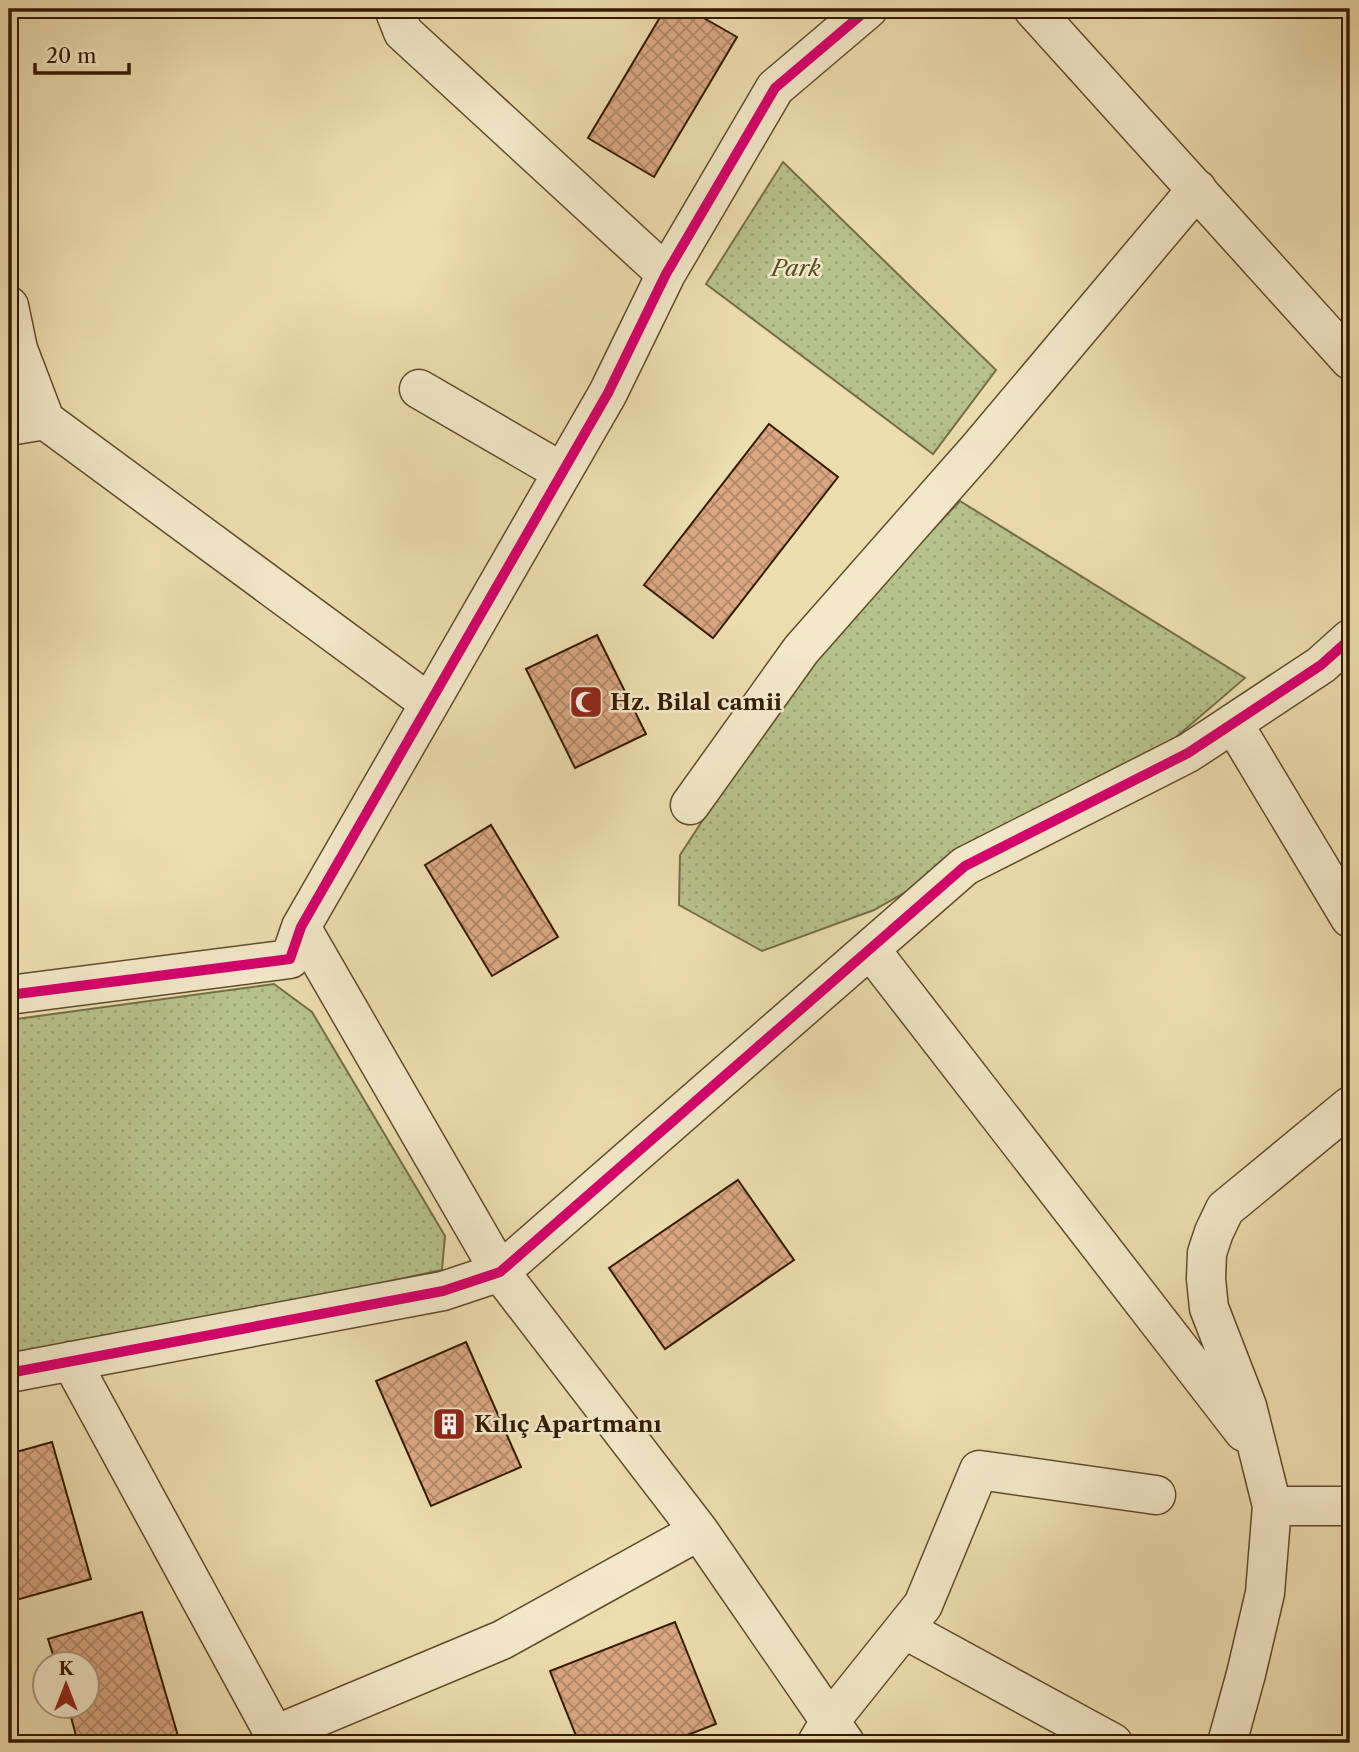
<svg xmlns="http://www.w3.org/2000/svg" width="1359" height="1752" viewBox="0 0 1359 1752" font-family="'Libre Caslon Text',serif">
<style>
.park{fill:url(#park-dots);stroke:#756e46;stroke-width:2}
.building{fill:url(#building-cross-hatch);stroke:#331a01;stroke-width:2}
.lines{fill:none;stroke-linecap:round;stroke-linejoin:round}
.minor-casing{stroke:#614b2c;stroke-width:41}
.minor{stroke:#f3e9ca;stroke-width:38}
.cycleway-casing{stroke:#f3e9ca;stroke-width:15}
.cycleway{stroke:#d6006c;stroke-width:10}
.labels{text-anchor:middle;stroke-width:5;stroke-linejoin:round;paint-order:stroke}
.park-label{font-size:23px;font-style:italic;fill:#5b4c2a;stroke:#f3e9ca}
.poi-label{font-size:23px;font-weight:bold;fill:#331a01;stroke:#f3e9ca;text-anchor:start}
</style>
<defs>
<pattern id="park-dots" width="8" height="8" patternUnits="userSpaceOnUse" patternTransform="scale(1.75)"><rect width="8" height="8" fill="#b7c18b"/><path d="M2 2h.1M6 6h.1" fill="none" stroke="#9ea576" stroke-width="1.8" stroke-linecap="round"/></pattern>
<pattern id="building-cross-hatch" width="8" height="8" patternUnits="userSpaceOnUse" patternTransform="scale(1.75)"><rect width="8" height="8" fill="#daa782"/><path d="M0 0l8 8M0 8l8-8" fill="none" stroke="#b18768"/></pattern>
</defs>
<rect width="100%" height="100%" fill="#ecddae"/>
<filter id="stains"><feTurbulence type="fractalNoise" baseFrequency=".00286" numOctaves="4"/><feColorMatrix values="0 0 0 0 .2 0 0 0 0 .09 0 0 0 0 .02 0 0 0 .5 -.17"/></filter>
<radialGradient id="worn" r=".72"><stop offset=".6" stop-color="#630" stop-opacity="0"/><stop offset="1" stop-color="#630" stop-opacity=".3"/></radialGradient>
<!-- park -->
<path class="park" d="M783,162L996,370L933,454L706,284Z
M960,501L1245,678L1175,738L874,910L762,951L679,905L680,855L807,660Z
M274,984L312,1012L445,1236L442,1270L9,1362V1020Z"/>
<!-- building -->
<path class="building" d="M665,9H688L737,37L654,177L588,138Z
M769,424L838,477L713,638L644,585Z
M597,635L646,734L575,768L526,669Z
M491,825L558,937L492,976L425,865Z
M738,1180L794,1260L665,1349L609,1268Z
M466,1342L521,1467L431,1506L376,1381Z
M52,1442L91,1579L9,1602V1454Z
M142,1612L180,1743H78L68,1706H88V1664H56L48,1639Z
M675,1622L716,1724L667,1743H579L550,1671Z"/>
<g class="lines">
<defs>
<path id="minor" d="M394,9L403,32L666,274
M1033,9L1350,360
M9,306L18,349L45,420L429,703
M419,389L562,472
M9,426L45,420
M1233,723L1350,918
M690,805L801,650L978,449L1197,189
M301,927L500,1272L699,1531L845,1743
M870,949L1244,1432
M9,995L290,959L301,927L608,393L666,274L775,88L868,9
M71,1361L279,1743
M9,1373L443,1291L500,1272L965,866L1188,753L1321,665L1350,639
M1272,1506H1350
M904,1629L1113,1743
M275,1735L502,1640L699,1531
M817,1743L830,1721L923,1605L979,1470L1156,1495
M1227,1743L1246,1674L1265,1593L1272,1506L1247,1406L1209,1308L1206,1279L1207,1253L1214,1232L1225,1209L1350,1106"/>
</defs>
<!-- minor casing -->
<use href="#minor" class="minor-casing"/>
<!-- minor -->
<use href="#minor" class="minor"/>
<defs>
<path id="cycleway" d="M9,995L290,959L301,927L608,393L666,274L775,88L868,9
M9,1373L443,1291L500,1272L965,866L1188,753L1321,665L1350,639"/>
</defs>
<!-- cycleway casing -->
<use href="#cycleway" class="cycleway-casing"/>
<!-- cycleway -->
<use href="#cycleway" class="cycleway"/>
</g>
<!-- icons -->
<defs>
<symbol id="mosque-square" viewBox="-11 -11 22 22"><rect x="-9" y="-9" width="18" height="18" rx="4" fill="#8f2418" stroke="#f3e9ca"/><path d="M3.5-4.9A6 6 0 1 0 3.5 4.9A5 5 0 1 1 3.5-4.9Z" fill="#fff"/></symbol>
<symbol id="building-square" viewBox="-11 -11 22 22"><rect x="-9" y="-9" width="18" height="18" rx="4" fill="#8f2418" stroke="#f3e9ca"/><path d="M-4-6H4V6H1V3H-1V6H-4ZM-2.5-4.3h1.7v1.8h-1.7ZM.8-4.3h1.7v1.8H.8ZM-2.5-1h1.7V.8h-1.7ZM.8-1h1.7V.8H.8Z" fill="#fff"/></symbol>
</defs>
<g fill-rule="evenodd">
<use href="#mosque-square" x="567" y="683" width="38" height="38"/>
<use href="#building-square" x="430" y="1405" width="38" height="38"/>
</g>
<g class="labels">
<!-- park labels -->
<g class="park-label">
<text x="796" y="276">Park</text>
</g>
<!-- poi labels -->
<g class="poi-label">
<text x="610" y="710">Hz. Bilal camii</text>
<text x="474" y="1432">Kılıç Apartmanı</text>
</g>
</g>
<!-- margin -->
<rect width="1359" height="1752" fill="none" stroke="#ecddae" stroke-width="35"/>
<rect x="10" y="10" width="1338" height="1731" fill="none" stroke="#331a01" stroke-width="3.5"/>
<rect x="18" y="18" width="1324" height="1717" fill="none" stroke="#331a01" stroke-width="2"/>
<!-- north arrow -->
<g transform="translate(66 1685)"><circle r="33" fill="#f3e9ca" stroke="#a6967a" stroke-width="2"/>
<path d="M0-5L12 26L0 18L-12 26Z" fill="#8f2418"/>
<text y="-10" font-size="19" font-weight="bold" text-anchor="middle" fill="#331a01">K</text>
</g>
<!-- scale -->
<path d="M35 63v10h94v-10" fill="none" stroke="#331a01" stroke-width="3.5"/>
<text x="46" y="63" font-size="21" fill="#331a01" stroke="#f3e9ca" stroke-width="5" paint-order="stroke">20 m</text>
<rect width="100%" height="100%" filter="url(#stains)"/>
<rect width="100%" height="100%" fill="url(#worn)"/>
</svg>
